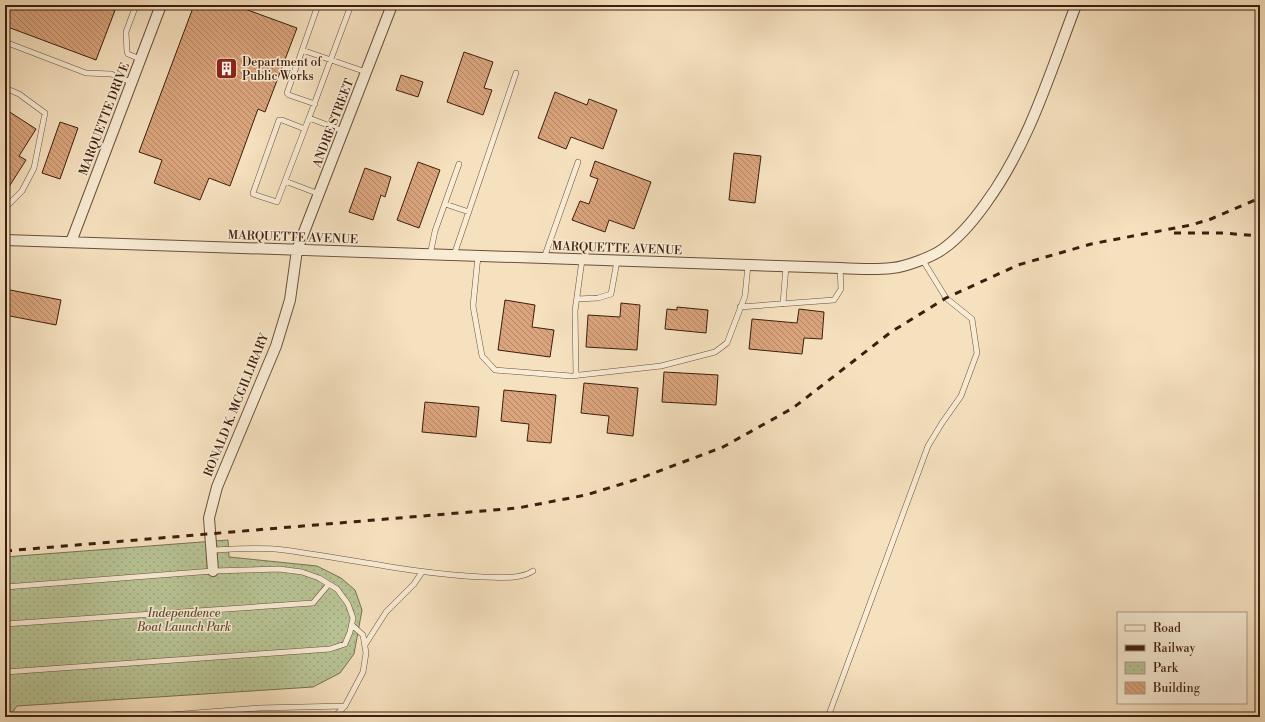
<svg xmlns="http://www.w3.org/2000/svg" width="1265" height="722" viewBox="0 0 1265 722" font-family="'Libre Bodoni',serif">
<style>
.park{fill:url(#park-dots);stroke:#7a7152}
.building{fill:url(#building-back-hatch);stroke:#3d1e0e}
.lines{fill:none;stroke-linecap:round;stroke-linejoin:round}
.service-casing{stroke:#6b4f3a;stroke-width:6}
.minor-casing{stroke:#6b4f3a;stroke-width:12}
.service{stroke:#f9ecd5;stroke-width:5}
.minor{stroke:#f9ecd5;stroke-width:10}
.rail{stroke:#3d1e0e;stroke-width:3;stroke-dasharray:7 7;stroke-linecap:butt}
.labels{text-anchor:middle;stroke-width:3;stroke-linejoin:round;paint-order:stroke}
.poi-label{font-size:12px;fill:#3d1e0e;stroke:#f9ecd5;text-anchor:start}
.street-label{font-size:12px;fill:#3d1e0e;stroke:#f9ecd5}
.park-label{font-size:12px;font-style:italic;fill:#625036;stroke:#f9ecd5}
</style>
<defs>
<pattern id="park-dots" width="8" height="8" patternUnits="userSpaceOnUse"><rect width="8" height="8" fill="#b8c495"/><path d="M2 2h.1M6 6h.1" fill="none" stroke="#9fa87f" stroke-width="1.8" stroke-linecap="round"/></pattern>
<pattern id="building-back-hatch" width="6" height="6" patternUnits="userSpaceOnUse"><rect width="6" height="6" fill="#daa47c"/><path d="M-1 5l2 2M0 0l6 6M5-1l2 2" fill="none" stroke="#b28564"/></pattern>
</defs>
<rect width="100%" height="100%" fill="#f6e1bf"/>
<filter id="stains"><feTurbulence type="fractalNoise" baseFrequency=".005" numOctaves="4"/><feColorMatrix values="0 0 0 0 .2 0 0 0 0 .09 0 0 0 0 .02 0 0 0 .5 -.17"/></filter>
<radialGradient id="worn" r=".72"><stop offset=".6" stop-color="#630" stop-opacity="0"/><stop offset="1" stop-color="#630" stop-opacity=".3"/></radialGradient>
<!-- park -->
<path class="park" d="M228,540L229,557L317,566L341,578L355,590L362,610L354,654L340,673L313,687L17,706L9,717H5V557Z"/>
<!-- building -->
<path class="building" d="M5,5H117L96,60L5,26Z
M194,5H234L297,28L265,112L258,109L230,186L209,178L200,200L154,183L162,160L139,152Z
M464,52L493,62L484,88L492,90L483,115L447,102Z
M401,75L423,82L418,97L396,90Z
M555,92L587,105L589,99L617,110L603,149L571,137L566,149L538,138Z
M5,109L36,129L19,156L26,160L5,193Z
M60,122L78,128L60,179L42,173Z
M734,153L761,156L755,203L729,200Z
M595,161L651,182L634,229L609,220L605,232L572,220L580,201L589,204L598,179L590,176Z
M418,162L440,170L419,228L397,220Z
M365,168L391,177L385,197L381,195L373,220L349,212Z
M5,289L61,300L56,325L5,315Z
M505,300L535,305L532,327L554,330L550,357L498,350Z
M621,303L640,305L637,350L586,347L588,315L620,317Z
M677,307L708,310L706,333L665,329L667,309L677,310Z
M799,309L824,312L822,339L804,338L802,354L749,349L752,319L797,323Z
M664,372L718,375L716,405L662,402Z
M584,383L638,388L633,436L607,433L609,416L581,413Z
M504,390L556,395L551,443L527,441L529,424L501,421Z
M425,402L479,407L476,437L422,432Z"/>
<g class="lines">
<defs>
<path id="service" d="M136,5L126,32L127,52L128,54L140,59
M5,42L86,73L111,74L131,82
M302,50L366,72
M5,88L19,94L45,113L34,168L22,191L5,208
M315,104L289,95L287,93L318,5
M305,129L282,120H279L253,193V194L277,202L309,118
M343,131L309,118L351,5
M285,181L319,194
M445,204L469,212
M430,255L435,231L459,164
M454,255L516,73
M478,256L473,306L482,356L495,370L571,376L661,366L715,352L727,343L745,296L748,265
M544,258L578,162
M577,299L598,298L611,294L617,261
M783,304L786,266
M740,307L834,300L841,289L840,268
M576,375L575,311L582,260
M211,550C236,549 259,547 284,550C351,559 415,574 483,577C500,577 519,580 533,571
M5,587L213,571L279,569L302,572L319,578L337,589L348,604L353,618L350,632L345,644L330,649L5,672
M5,624L313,603L329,584
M365,645L386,612L414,584L422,572
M145,717L259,708L345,706
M334,717L345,706L363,672L366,653L363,635L352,625
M828,717L928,446L942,423L961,396L977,353L972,319L946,298L922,259"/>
<path id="minor" d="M5,240L840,268C857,269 875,270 892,268C905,267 932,257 943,249C960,237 974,220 986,203C1029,144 1050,73 1076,5
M71,242L161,5
M213,571L209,518L217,487L276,346L290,300L297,250L392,5"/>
</defs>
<!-- service casing -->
<use href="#service" class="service-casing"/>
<!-- minor casing -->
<use href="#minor" class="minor-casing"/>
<!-- service -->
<use href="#service" class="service"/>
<!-- minor -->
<use href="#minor" class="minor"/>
<!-- rail -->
<path class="rail" d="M1174,233H1223L1260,236
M5,551L518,508L586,495L638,479L723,447L793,408L891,332L946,298L1018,265L1091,244L1191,225L1211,219L1260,198"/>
</g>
<!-- icons -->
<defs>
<symbol id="building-square" viewBox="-11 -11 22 22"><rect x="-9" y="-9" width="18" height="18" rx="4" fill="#8f2418" stroke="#f9ecd5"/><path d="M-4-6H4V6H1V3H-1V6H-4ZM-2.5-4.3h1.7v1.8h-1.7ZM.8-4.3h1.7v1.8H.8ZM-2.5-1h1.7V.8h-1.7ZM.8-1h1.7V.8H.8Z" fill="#fff"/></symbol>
</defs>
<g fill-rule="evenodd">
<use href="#building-square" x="214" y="56" width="25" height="25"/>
</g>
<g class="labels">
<!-- poi labels -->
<g class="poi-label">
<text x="242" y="66">Department of<tspan x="242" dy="14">Public Works</tspan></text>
</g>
<!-- street labels -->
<g class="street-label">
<text transform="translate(104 119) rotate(-69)" y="4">MARQUETTE DRIVE</text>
<text transform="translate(333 123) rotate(-69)" y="4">ANDRE STREET</text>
<text transform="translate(293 237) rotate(2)" y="4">MARQUETTE AVENUE</text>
<text transform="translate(617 248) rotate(2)" y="4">MARQUETTE AVENUE</text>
<text transform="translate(236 405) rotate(-68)" y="4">RONALD K. MCGILLIRARY</text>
</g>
<!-- park labels -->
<g class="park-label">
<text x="184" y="617">Independence<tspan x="184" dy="14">Boat Launch Park</tspan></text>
</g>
</g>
<!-- margin -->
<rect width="1265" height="722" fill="none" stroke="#f6e1bf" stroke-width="20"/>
<rect x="6" y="6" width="1253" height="710" fill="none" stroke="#3d1e0e" stroke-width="2"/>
<rect x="10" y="10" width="1245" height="702" fill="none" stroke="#3d1e0e"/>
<!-- legend -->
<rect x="1117" y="612" width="130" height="92" fill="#f9ecd5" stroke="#ae9a85"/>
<rect x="1125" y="625" width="20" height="6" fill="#f9ecd5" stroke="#ae9a85"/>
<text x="1153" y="632" font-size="12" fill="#3d1e0e">Road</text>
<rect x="1125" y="645" width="20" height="6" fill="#3d1e0e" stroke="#ae9a85"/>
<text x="1153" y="652" font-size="12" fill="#3d1e0e">Railway</text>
<rect x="1125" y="662" width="20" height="12" fill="url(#park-dots)" stroke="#ae9a85"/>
<text x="1153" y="672" font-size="12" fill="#3d1e0e">Park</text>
<rect x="1125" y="682" width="20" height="12" fill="url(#building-back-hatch)" stroke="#ae9a85"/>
<text x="1153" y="692" font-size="12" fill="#3d1e0e">Building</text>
<rect width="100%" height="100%" filter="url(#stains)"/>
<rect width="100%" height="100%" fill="url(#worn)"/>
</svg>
